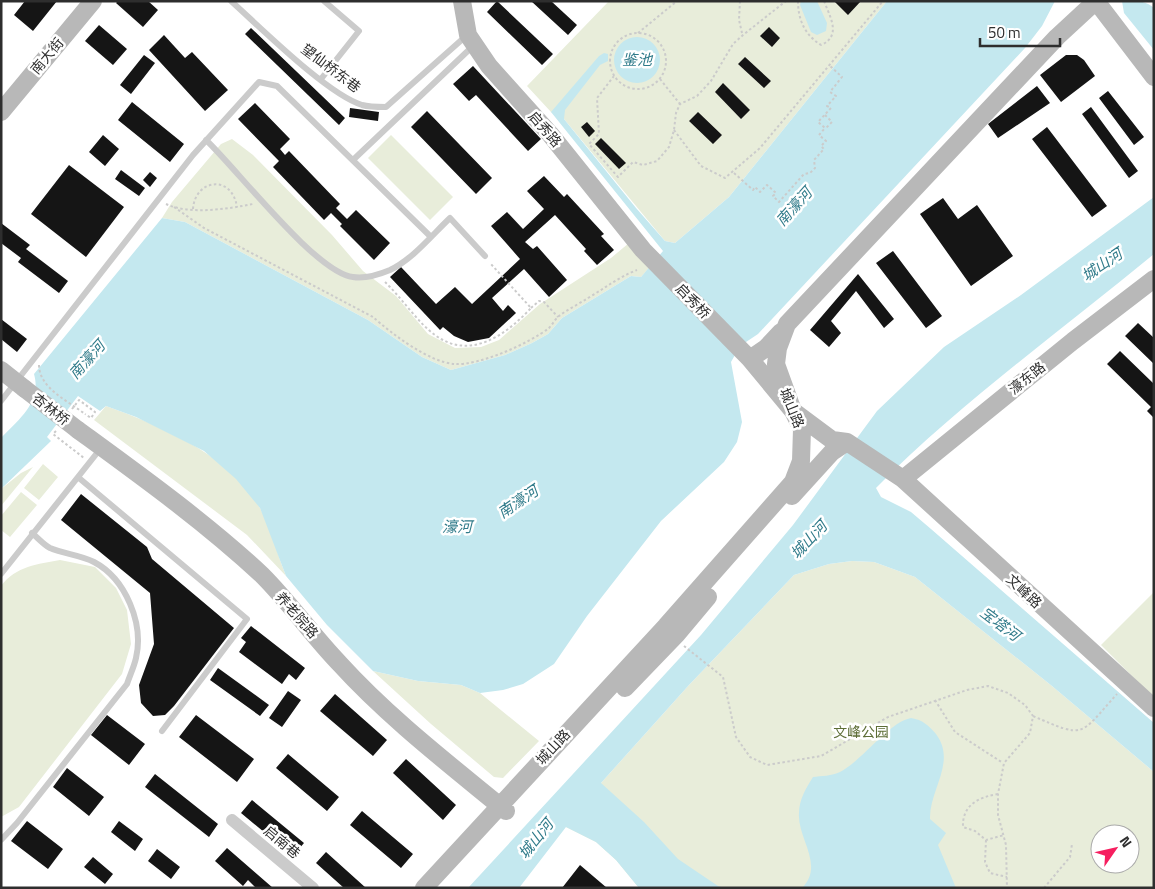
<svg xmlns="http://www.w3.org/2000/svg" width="1155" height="889" viewBox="0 0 1155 889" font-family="'Titillium Web','Noto Sans SC',sans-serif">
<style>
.green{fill:#e8edda;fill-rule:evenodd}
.water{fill:#c4e8ef}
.building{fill:#151515}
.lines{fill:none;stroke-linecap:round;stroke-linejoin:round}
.path{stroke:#cbcbcb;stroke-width:2;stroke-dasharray:2.5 2.5;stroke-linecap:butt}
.lane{stroke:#cbcbcb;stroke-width:6}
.street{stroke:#cbcbcb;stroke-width:12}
.secondary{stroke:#b8b8b8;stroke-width:18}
.path-bridge{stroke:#cbcbcb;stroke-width:2;stroke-dasharray:2.5 2.5;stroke-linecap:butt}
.secondary-bridge{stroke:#b8b8b8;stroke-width:18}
.labels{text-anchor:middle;stroke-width:5;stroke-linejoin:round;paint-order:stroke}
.street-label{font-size:14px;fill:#2e2e2e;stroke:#fff}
.park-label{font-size:14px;fill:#5d6e37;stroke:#fff}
.water-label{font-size:15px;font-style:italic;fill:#307b8a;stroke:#fff}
</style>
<rect width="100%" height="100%" fill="#fff"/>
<!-- green -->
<path class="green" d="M609,1H887L729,197L675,243L665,241L564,119L551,112L527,86Z
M391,135L453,197L430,220L368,158Z
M232,139L253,155L332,235L363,271L396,296L428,334L455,348L481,347L499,340L540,304L611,258L629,243L649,268L641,277L631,276L562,318L548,334L532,343L505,355L451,370L422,357L368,320L185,222L162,218L172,202L221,144Z
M106,406C162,426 228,454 260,508C271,528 277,554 286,576L247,535L94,420Z
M43,464L58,477L39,500L24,488Z
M33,467L1,506V489L21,473Z
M21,492L37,505L10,537L1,530V516Z
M60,560L95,567L116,588L127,610L131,644L122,674L19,807L1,817V586C16,566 38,564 60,560Z
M852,561L874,562L915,577L1052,686L1154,772V888H639L616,860L596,842L566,827L601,783L689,685L794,575L829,564ZM1100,834H1130V864H1100Z
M1154,592V698L1101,645Z
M373,671L418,681L461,685L480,693L539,741L503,778L494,777L431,724Z"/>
<!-- water -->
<path class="water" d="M801,1H817L827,23L826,31L817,35L811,32L800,5Z
M887,1H1055L1042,26L1025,48L758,334L740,346L731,362L742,422L737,442L724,462L661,521L587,616L554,664L523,684L503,690L480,693L461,685L418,681L373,671L327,625L286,576L260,508L236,479L204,451L136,417L106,406L100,411L78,396L47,437L51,441L1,489V438C19,419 42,402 34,374L162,218L185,222L368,320L422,357L451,370L505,355L532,343L548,334L562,318L631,276L641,277L663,251L551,112L599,56L604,53L608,54V61L600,65L565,110L564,119L636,208L665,241L675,243L729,197Z
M1122,1C1133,1 1146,0 1154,8V50L1124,13Z
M614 60a23 23 0 1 1 46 0a23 23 0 1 1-46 0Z
M1154,197V254C1061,331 961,402 876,488L881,497L911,512L931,529L1154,723V772L1052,686L915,577L874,562L852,561L829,564L794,575L689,685L601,783L644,822L678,859L718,886L725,888H639L616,860L596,842L566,827L519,888H468L701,635L793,525L877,411L944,347L1021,295Z
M911,718C923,720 928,725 936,734C957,762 929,790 930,819L946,833L938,845L956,888H802C825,865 797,838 799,813C799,800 806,788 813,777C821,776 832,776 840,772C863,760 889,722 911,718Z"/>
<!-- building -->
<path class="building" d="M25,1H57L33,31L14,15Z
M118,1H148L158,10L143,27L116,3Z
M497,1L553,54L542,65L487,12Z
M531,1H551L577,25L568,35Z
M834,1H861L848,15Z
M99,25L127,49L113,65L85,41Z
M769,27L780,38L772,47L760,36Z
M251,28L345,118L339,125L245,34Z
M164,35L185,58L192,52L228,90L205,111L149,50Z
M144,55L155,63L131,94L120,85Z
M1066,55H1077L1084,60L1095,76L1061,102L1040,75Z
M745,57L771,81L764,88L738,64Z
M473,66L541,139L528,151L476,95L469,101L453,84Z
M723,83L750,110L741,119L715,92Z
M1037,86L1050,103L998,138L988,124Z
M1108,91L1144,137L1134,145L1099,98Z
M132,102L184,144L170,162L118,120Z
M255,103L290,139L280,149L285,155L289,151L340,204L336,208L347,219L356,210L390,243L374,260L340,226L342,224L331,213L324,220L273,167L279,161L238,119Z
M1091,107L1138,171L1129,178L1082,114Z
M350,108L379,112L378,121L349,117Z
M427,111L492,178L476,194L411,127Z
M698,112L722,135L713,144L689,121Z
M587,122L595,131L589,137L581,127Z
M1047,127L1107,206L1092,217L1032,139Z
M103,135L119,149L105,166L89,152Z
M601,138L626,163L619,169L595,144Z
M69,165L124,207L86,257L31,214Z
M121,170L145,188L139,196L115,179Z
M150,172L157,178L150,187L143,180Z
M544,176L564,197L567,194L604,234L601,236L614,250L597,265L584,251L586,249L555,215L525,242L533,249L537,246L567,280L549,297L524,269L492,298L503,311L508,305L516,313L489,338L468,342L454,336L443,327L440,330L390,277L401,267L436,304L455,287L472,304L520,259L491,226L507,212L523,229L544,209L527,191Z
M943,198L958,219L977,205L1013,256L971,286L920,214Z
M1,223L30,245L26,249L68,281L59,293L18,262L21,258L1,243Z
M893,251L942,316L926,328L876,263Z
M858,274L894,319L884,328L856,291L831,321L841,333L829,347L810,330Z
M1,319L27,339L17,352L1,339Z
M1138,323L1154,338V364L1125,336Z
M1120,351L1154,384V418L1147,411L1151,407L1107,364Z
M81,494L147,547L152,559L234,628L174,706L165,715L153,716L141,703L139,685L154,644L150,593L61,520Z
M251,626L305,668L296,680L289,674L282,684L239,652L246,642L241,638Z
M218,668L269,705L260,716L210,680Z
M288,691L301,700L282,727L269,718Z
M335,694L387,740L373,756L320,711Z
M107,715L145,744L129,765L91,735Z
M196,715L254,759L237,782L179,737Z
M288,754L339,797L327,811L276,768Z
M406,759L456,805L443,820L393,773Z
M67,768L104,797L89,816L53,787Z
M155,774L218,824L209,837L145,787Z
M252,800L304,843L293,856L241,813Z
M362,811L413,854L401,868L350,825Z
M27,821L63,849L48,869L11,841Z
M119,821L143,839L135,851L111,832Z
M227,848L273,888H256L248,880L243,886L215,861Z
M157,849L180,867L171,879L148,861Z
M326,852L366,888H344L316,863Z
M93,857L113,874L105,884L84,867Z
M580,865L607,888H562Z"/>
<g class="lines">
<!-- path -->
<path class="path" d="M740,1L739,20L742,33
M798,1C798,20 805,35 821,45C842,36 830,17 824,1
M638,33L677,1
M610 61a28 28 0 1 1 56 0a28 28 0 1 1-56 0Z
M614,76L597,98L599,134L589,144L618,177L633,162L643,165L657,161L669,147L674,130L676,113L680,104L697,96L711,81L733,44L743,35L786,1
M660,79L680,104
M825,115L832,122L826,128
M674,130L701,166L725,178L760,148L883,1
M734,173L753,190L755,187L760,192L767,185L776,193L773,196L779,202L804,174L810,173L815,168L814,160L824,149L821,146L826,141L819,135L825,128L818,122L831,108L827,106L836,96L830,92L842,77L829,65
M166,204C190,215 227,209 253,204
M174,207L204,228L373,317C392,334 429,362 454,364C479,366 530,343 549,328C553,324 555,319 559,316C568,309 579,304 588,298C605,288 619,277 637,270
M193,209C195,179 232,174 237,207
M385,282C401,297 418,323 435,335C470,361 506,335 531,308L490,263
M531,308L539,301L544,302L558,317
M72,409L79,400L95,412L91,418L85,414
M56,431L53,434L84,458
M684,646L723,677L736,737L750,757L767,765L821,756L888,717L967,690L988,686L1008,693L1025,705L1033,716L1030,733L1004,763L998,794V815L1006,845L1007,888
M935,700L955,732L1003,763
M1033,716C1086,739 1079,736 1117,694
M998,794C979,797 962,805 963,827L975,831L986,840L1004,835
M986,840L985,862L990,873L1007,877
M1044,888L1070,857L1072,844"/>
<!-- lane -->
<path class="lane" d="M231,1C261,28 327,94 362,105C369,107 378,107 386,107L466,36
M321,79L359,31L324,1
M206,140C237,169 316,273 353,277C365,279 378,275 390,270C413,259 432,235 450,218L485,256
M353,160L473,46
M1,401L193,155L259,82L277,86L430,236
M79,478L247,619L162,731
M1,574L101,448
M1,840L17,823L127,684C130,675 134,667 136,658C144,624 126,579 94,562C81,555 64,554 50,548C44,545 38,538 32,533"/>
<!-- street -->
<path class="street" d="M232,820L313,888"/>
<!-- secondary -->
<path class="secondary" d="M462,1L468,35L489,66L550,134L643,250L750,359L793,411L832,440L847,442L903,479L1154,708
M1096,1L1154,77
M1,112L93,1
M750,359L766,348L781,332
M1,370L25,389
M78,430C141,476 205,522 262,575C290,603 312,635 339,663C389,718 449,764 506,811
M903,479L1073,341L1154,279
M792,496L832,452L847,442
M625,688L677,634L708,597
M424,888L666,626L793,482L801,461L802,429L793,411L776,364L778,348L787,324L1057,37L1096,1"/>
<!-- path-bridge -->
<path class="path-bridge" d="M39,365C39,388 68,401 85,414"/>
<!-- secondary-bridge -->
<path class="secondary-bridge" d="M25,389L78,430"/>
</g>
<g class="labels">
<!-- street labels -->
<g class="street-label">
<text transform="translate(47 56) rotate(-50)" y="5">南大街</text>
<text transform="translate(331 68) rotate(37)" y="5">望仙桥东巷</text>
<text transform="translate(545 129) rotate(49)" y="5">启秀路</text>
<text transform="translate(693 301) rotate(46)" y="5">启秀桥</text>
<text transform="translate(1027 378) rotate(-39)" y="5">濠东路</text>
<text transform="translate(792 408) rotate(68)" y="5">城山路</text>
<text transform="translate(51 409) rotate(38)" y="5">杏林桥</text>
<text transform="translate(1024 591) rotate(43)" y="5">文峰路</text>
<text transform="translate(297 615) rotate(49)" y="5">养老院路</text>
<text transform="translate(553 747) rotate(-47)" y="5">城山路</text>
<text transform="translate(282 842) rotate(40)" y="5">启南巷</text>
</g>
<!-- park labels -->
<g class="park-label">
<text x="861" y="737">文峰公园</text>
</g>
<!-- water labels -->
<g class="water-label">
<text x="637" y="65">鉴池</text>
<text transform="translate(794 207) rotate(-48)" y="5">南濠河</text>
<text transform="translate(1102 265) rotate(-34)" y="5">城山河</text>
<text transform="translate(87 360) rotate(-48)" y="5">南濠河</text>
<text transform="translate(518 502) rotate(-34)" y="5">南濠河</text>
<text x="457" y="532">濠河</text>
<text transform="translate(809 540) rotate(-47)" y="5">城山河</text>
<text transform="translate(1000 624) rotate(37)" y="5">宝塔河</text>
<text transform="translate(536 839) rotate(-51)" y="5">城山河</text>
</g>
</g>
<!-- border -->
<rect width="1155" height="889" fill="none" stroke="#2e2e2e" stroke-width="5"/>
<!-- north arrow -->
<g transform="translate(1115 849) rotate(56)"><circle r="24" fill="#ffffff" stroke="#ababab"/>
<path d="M0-4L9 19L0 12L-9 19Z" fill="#f61e5f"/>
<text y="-8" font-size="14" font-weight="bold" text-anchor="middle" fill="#2e2e2e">N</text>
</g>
<!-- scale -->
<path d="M980 38v8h80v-8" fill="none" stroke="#2e2e2e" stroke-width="2.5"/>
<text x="988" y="38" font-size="15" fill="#2e2e2e" stroke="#ffffff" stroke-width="4" paint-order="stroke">50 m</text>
</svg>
